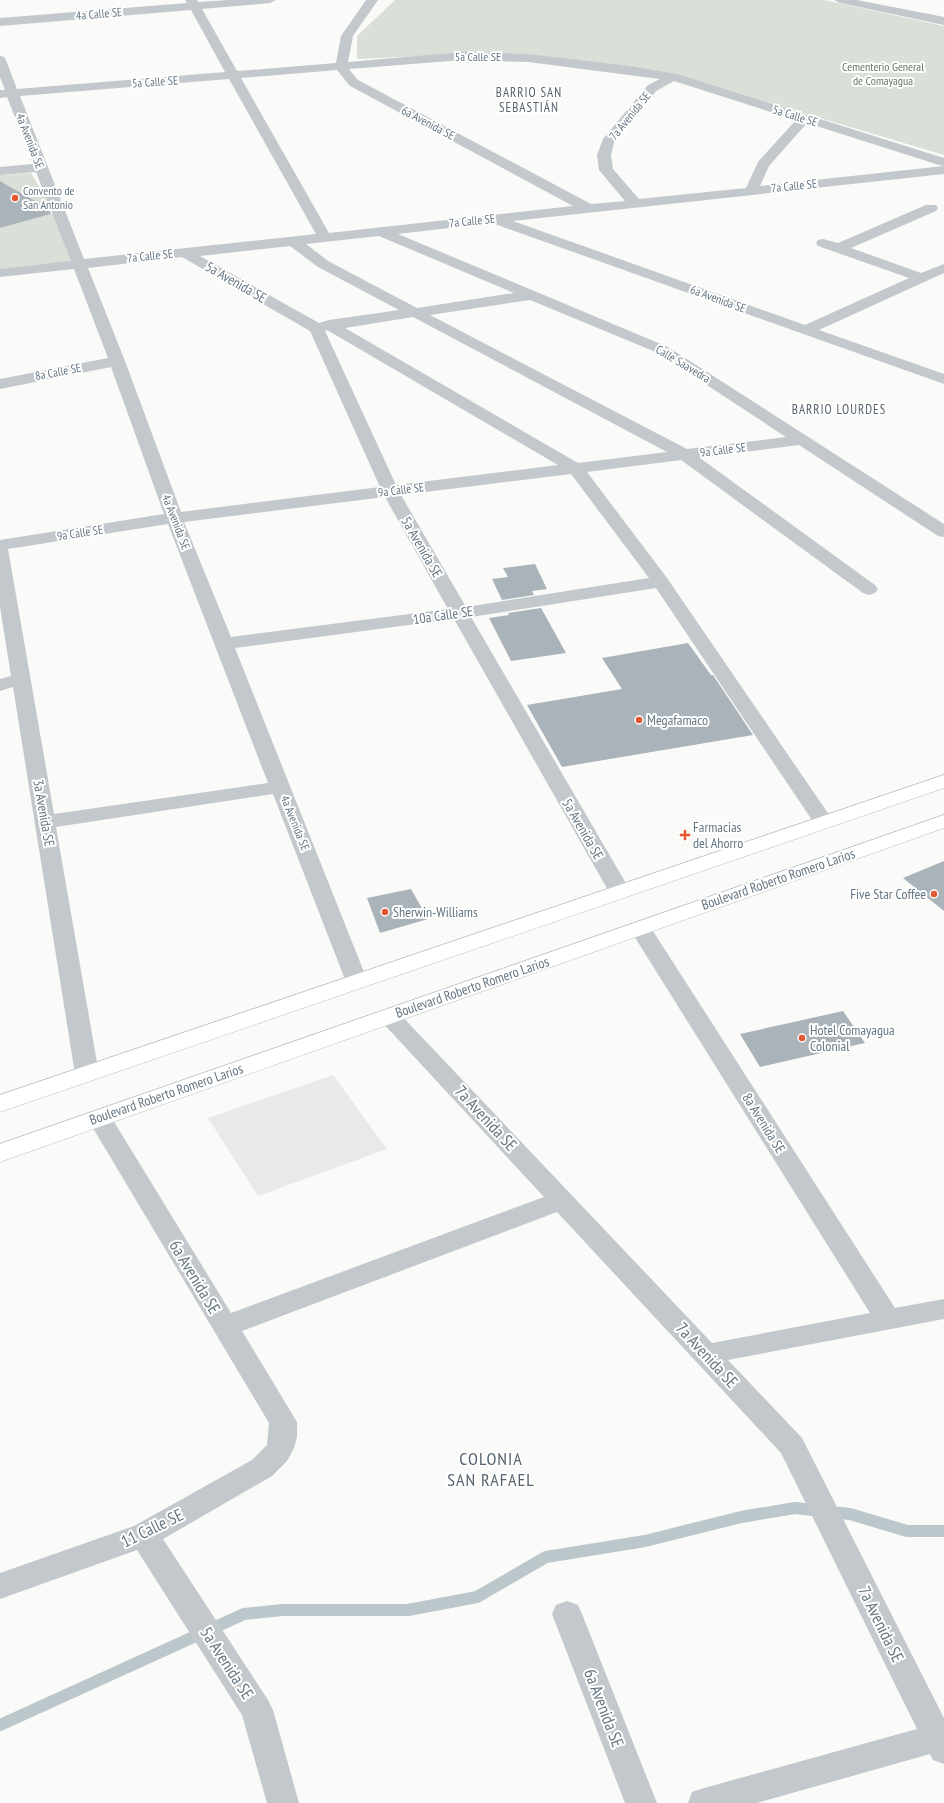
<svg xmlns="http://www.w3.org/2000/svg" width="944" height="1803" viewBox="0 0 944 1803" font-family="'PT Sans Narrow',sans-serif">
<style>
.built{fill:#e8e9e9}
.green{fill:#dadfd7}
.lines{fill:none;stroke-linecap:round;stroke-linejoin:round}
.stream{stroke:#bbc7cb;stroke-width:12}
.building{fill:#aab3b9}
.major-casing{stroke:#b5babe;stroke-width:1}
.minor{fill:#c3c8cc;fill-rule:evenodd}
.major{fill:#fff;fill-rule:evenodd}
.poi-dot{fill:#e4572e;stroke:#fff;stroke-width:1.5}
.labels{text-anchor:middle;stroke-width:4;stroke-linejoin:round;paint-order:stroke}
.far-street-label{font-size:12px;fill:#657683;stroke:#fff}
.far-park-label{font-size:12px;fill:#687a64;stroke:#fff}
.far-poi-label{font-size:12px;fill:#657683;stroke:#fff;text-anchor:start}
.far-neighbourhood-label{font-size:13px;letter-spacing:1px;fill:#57646e;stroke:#fff}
.street-label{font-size:14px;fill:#657683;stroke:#fff}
.poi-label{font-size:14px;fill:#657683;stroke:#fff;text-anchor:start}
.near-street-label{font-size:17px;fill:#657683;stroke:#fff}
.near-neighbourhood-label{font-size:18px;letter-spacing:1px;fill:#57646e;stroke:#fff}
</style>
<rect width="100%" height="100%" fill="#fafaf8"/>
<!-- built -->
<path class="built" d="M333,1075L387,1149L258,1196L208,1118Z"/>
<!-- green -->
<path class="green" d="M395,0H824L944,26V155L666,72L497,53L357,59V36Z
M31,173L55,213L71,262L0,270V228L55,213L4,183L0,184V175Z"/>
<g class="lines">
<!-- stream -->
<path class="stream" d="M0,1725L244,1614L282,1610H408L477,1597L546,1557L645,1541L741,1517L795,1508L850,1514L907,1531H944"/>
</g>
<!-- building -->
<path class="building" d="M0,181L49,209L51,214L0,228Z
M535,564L547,589L532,591L534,595L502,600L492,579L508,577L503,568Z
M541,608L566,653L511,661L489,618L509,615L508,613Z
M688,643L711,675H713L753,735L562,767L527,705L622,689L602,658Z
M944,861V911L903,878Z
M411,889L428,919L380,933L367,898Z
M843,1011L865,1043L760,1067L740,1034Z"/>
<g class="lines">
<defs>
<path id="major" d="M944,775V788L0,1112V1095Z
M944,815V828L0,1162V1144Z"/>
</defs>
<!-- major casing -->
<use href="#major" class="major-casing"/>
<!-- minor -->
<path class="minor" d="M185,0H197L198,2L228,0H276L270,3L202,9L237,71L336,63L341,36L366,0H378L353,36L348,62L463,52L528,54L630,66L677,74L944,158V174L513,221L805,325L909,278L818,246L816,243L818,240L823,239L838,243L926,205H936L938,208L936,211L851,248L921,273L944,264V273L819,330L944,374V384L492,223L398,234L668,347L944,524V537L938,536L799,445L700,458L875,585L878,589L875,593L869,595L863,593L681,460L587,472L667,578L834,822L830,826L823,828L816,826L656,588L471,617L631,892L628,897L620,899L612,897L609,892L454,619L235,648L368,982L365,987L357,989L349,987L346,982L273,794L56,827L99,1074L95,1080L87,1082L79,1080L75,1074L13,687L0,691V679L11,676L0,607V540L164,514L111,367L0,389V379L108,358L74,269L0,277V269L71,261L36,172L0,175V167L33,164L7,97L0,98V90H5L0,77V56L4,57L6,60L17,89L225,72L191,10L0,26V18L187,3ZM463,60L528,62L660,79L648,85L603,139L597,155L599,170L625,201L591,204L358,80L349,69ZM337,70L350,86L573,206L329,233L241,78ZM229,79L316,234L84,259L20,96ZM674,81L796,120L758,162L746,188L639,199L613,169L611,155L614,143L656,91ZM807,123L939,165L944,166L760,186L769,166ZM379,236L514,293L417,308L328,261L306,244ZM290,246L318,267L399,310L329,320L319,323L200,256ZM182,257L310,331L380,487L181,512L125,361L88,268ZM530,300L658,353L786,437L687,449L430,315ZM413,317L667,452L578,463L345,328ZM327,330L558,465L396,485L325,331ZM571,474L649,578L466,607L401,495ZM385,497L448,609L231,637L184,522ZM168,524L268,783L54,814L8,549Z
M834,0H857L944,17V25L840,3Z
M640,921L648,923L651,928L895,1308L944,1299V1319L728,1360L802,1438L944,1718V1764L933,1760L930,1754L757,1803H688L692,1792L704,1788L917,1729L781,1453L557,1212L242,1331L297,1422V1437L294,1448L287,1461L272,1476L163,1539L268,1700L273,1710L299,1803H267L242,1715L137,1550L0,1599V1573L134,1526L252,1460L267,1445L269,1423L87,1118L90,1112L99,1110L108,1112L231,1313L544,1197L381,1021L377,1016L381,1011L389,1008L397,1011L712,1343L870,1313L629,928L632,923Z
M567,1601L578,1605L582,1614L657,1803H625L552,1614L556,1605Z"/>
<!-- major -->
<use href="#major" class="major"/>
</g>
<!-- markers -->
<g class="poi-dot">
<circle cx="15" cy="198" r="4"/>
<circle cx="639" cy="720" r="4"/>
<path d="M683 829h4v4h4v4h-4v4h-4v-4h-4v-4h4z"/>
<circle cx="934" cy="894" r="4"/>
<circle cx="385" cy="912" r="4"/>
<circle cx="802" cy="1038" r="4"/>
</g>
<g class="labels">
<!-- far-street labels -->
<g class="far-street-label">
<text transform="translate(99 14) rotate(-5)" y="4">4a Calle SE</text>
<text x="478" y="61">5a Calle SE</text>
<text transform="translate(155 82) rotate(-4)" y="4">5a Calle SE</text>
<text transform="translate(630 116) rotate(-51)" y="4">7a Avenida SE</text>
<text transform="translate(795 116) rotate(17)" y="4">5a Calle SE</text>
<text transform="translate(428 123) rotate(28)" y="4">6a Avenida SE</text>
<text transform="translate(30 141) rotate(69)" y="4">4a Avenida SE</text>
<text transform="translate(794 186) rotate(-6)" y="4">7a Calle SE</text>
<text transform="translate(472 221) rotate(-6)" y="4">7a Calle SE</text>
<text transform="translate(150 256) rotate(-6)" y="4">7a Calle SE</text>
<text transform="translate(718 299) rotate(20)" y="4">6a Avenida SE</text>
<text transform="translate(683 364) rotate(31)" y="4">Calle Saavedra</text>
<text transform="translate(58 372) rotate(-11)" y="4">8a Calle SE</text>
<text transform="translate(723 450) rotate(-7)" y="4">9a Calle SE</text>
<text transform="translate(401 490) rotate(-7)" y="4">9a Calle SE</text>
<text transform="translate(176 522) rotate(69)" y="4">4a Avenida SE</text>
<text transform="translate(80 533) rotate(-9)" y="4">9a Calle SE</text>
<text transform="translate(295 823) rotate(68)" y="4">4a Avenida SE</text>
</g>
<!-- far-park labels -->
<g class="far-park-label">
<text x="883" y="71">Cementerio General<tspan x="883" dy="14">de Comayagua</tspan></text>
</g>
<!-- far-poi labels -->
<g class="far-poi-label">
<text x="23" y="195">Convento de<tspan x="23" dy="14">San Antonio</tspan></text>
</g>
<!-- far-neighbourhood labels -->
<g class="far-neighbourhood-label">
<text x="529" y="97">BARRIO SAN<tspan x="529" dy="15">SEBASTIÁN</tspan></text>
<text x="839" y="414">BARRIO LOURDES</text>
</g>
<!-- street labels -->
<g class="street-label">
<text transform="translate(236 282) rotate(30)" y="5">5a Avenida SE</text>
<text transform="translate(422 547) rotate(60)" y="5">5a Avenida SE</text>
<text transform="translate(443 615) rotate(-8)" y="5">10a Calle SE</text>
<text transform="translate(44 813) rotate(80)" y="5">3a Avenida SE</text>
<text transform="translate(583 829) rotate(60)" y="5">5a Avenida SE</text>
<text transform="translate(778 879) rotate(-19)" y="5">Boulevard Roberto Romero Larios</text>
<text transform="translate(472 987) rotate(-19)" y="5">Boulevard Roberto Romero Larios</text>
<text transform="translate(166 1094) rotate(-19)" y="5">Boulevard Roberto Romero Larios</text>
<text transform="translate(764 1123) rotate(58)" y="5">8a Avenida SE</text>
</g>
<!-- poi labels -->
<g class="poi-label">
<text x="647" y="725">Megafamaco</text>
<text x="693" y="832">Farmacias<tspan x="693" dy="16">del Ahorro</tspan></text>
<text x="926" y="899" text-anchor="end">Five Star Coffee</text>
<text x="393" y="917">Sherwin-Williams</text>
<text x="810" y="1035">Hotel Comayagua<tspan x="810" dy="16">Colonial</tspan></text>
</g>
<!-- near-street labels -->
<g class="near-street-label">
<text transform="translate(486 1118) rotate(47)" y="6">7a Avenida SE</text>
<text transform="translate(195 1277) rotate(59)" y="6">6a Avenida SE</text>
<text transform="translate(707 1355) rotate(47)" y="6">7a Avenida SE</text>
<text transform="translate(152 1528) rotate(-26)" y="6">11 Calle SE</text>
<text transform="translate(881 1624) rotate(64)" y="6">7a Avenida SE</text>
<text transform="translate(227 1663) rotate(57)" y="6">5a Avenida SE</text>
<text transform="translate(604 1708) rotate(69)" y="6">6a Avenida SE</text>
</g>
<!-- near-neighbourhood labels -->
<g class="near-neighbourhood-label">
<text x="491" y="1465">COLONIA<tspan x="491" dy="21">SAN RAFAEL</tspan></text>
</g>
</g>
</svg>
